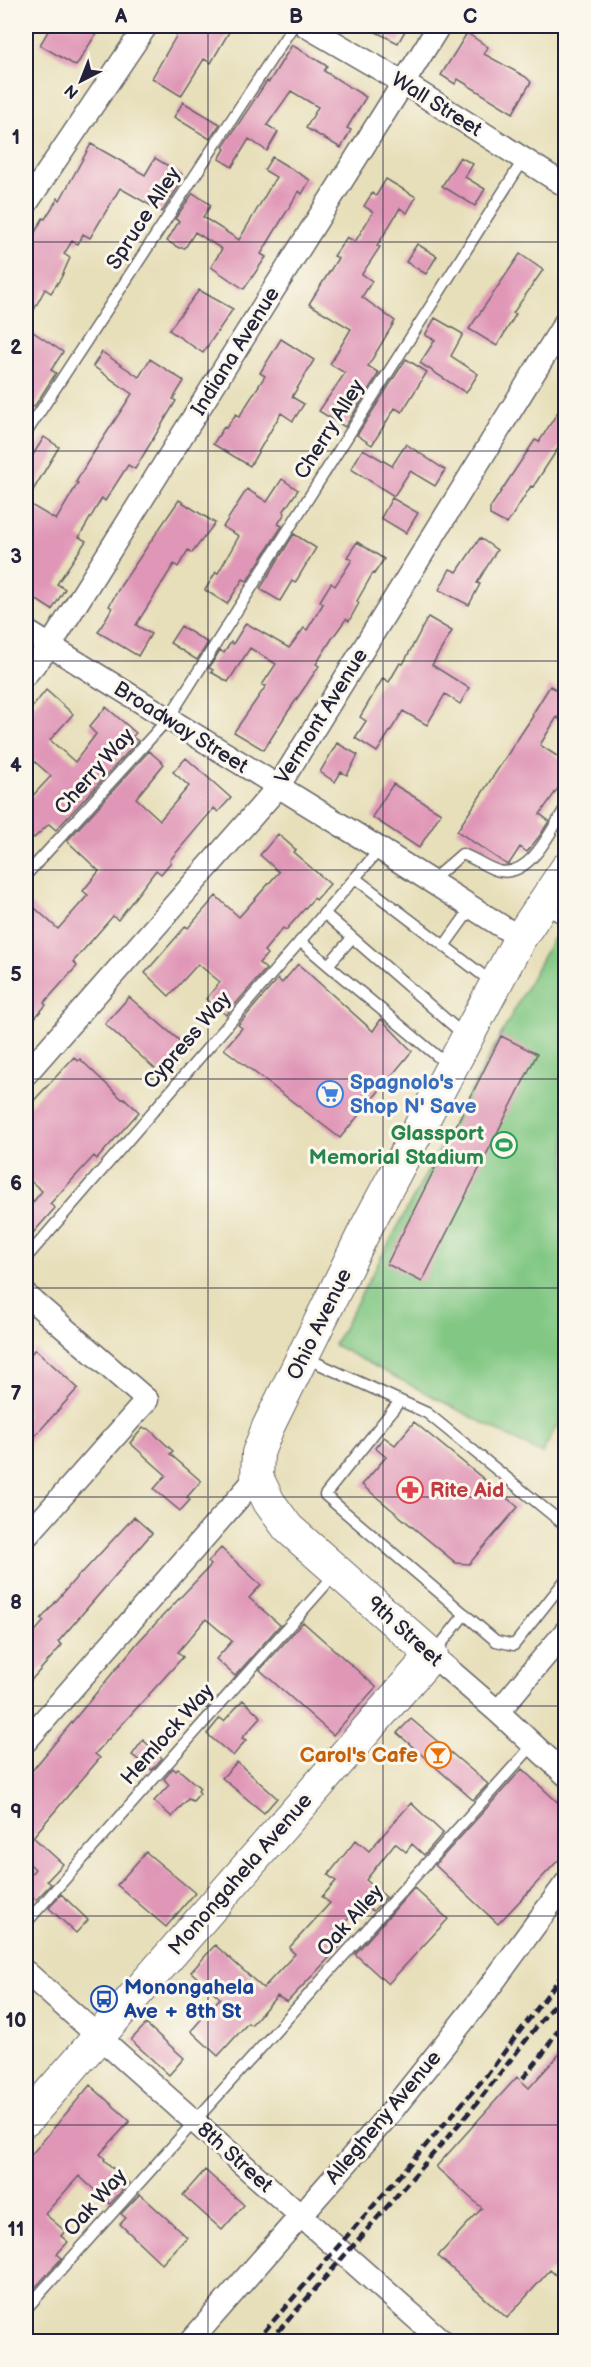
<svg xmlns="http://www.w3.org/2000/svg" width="591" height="2367" viewBox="0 0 591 2367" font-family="'Balsamiq Sans',sans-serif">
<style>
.green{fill:#82c884;stroke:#527560;stroke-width:1.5}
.building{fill:#e097b7}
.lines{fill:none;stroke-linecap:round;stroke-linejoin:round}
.lane-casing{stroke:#676467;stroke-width:13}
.street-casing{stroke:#676467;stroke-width:25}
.secondary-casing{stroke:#676467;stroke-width:34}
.lane{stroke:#fff;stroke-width:10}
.street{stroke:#fff;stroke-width:22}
.secondary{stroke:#fff;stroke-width:32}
.rail{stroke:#22223b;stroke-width:4.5;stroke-dasharray:9 4.5;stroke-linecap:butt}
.grid{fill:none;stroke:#22223b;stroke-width:1.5;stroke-opacity:0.55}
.labels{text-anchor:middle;stroke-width:6;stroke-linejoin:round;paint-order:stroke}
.street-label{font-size:21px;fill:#22223b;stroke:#fbf7ec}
.shop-label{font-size:21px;font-weight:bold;fill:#366cbe;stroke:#fbf7ec;text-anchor:start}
.leisure-label{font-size:21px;font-weight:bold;fill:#27864d;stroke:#fbf7ec;text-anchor:end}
.health-label{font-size:21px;font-weight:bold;fill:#be3a42;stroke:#fbf7ec;text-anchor:start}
.food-label{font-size:21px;font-weight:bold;fill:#c56008;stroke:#fbf7ec;text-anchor:end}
.transit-label{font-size:21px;font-weight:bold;fill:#164399;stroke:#fbf7ec;text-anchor:start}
.neatline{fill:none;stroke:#22223b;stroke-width:2}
.grid-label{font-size:20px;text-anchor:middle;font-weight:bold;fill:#22223b}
</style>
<rect width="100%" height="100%" fill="#fbf7ec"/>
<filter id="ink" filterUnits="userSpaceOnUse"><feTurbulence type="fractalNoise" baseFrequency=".0167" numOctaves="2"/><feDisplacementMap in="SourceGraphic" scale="12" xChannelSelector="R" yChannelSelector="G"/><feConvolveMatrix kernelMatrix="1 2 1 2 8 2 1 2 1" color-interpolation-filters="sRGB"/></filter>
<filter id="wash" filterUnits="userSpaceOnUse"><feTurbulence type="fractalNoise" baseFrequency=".008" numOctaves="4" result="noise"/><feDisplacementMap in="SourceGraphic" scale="24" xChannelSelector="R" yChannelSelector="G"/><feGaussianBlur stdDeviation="1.35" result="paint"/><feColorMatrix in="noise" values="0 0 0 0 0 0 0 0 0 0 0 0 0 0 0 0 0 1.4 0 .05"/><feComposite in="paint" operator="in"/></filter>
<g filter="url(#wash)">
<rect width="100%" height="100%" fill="#e7dfba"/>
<!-- green -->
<path class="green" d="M553,938L565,944L566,1408L542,1454L334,1345Z"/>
<g id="blocks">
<!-- building -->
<path class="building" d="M51,26H101L76,66L40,45Z
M182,26H219L229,32L211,63L204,59L181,96L152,78Z
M364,26H408L398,43Z
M467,33L488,47L484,54L526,77L531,82L513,113L458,79L455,84L441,75Z
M292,45L327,66L324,71L366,97L347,128L351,130L341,148L306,128L318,107L291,91L267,125L278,132L267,151L249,139L232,167L219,159L225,149L223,147L267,81L269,82Z
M183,102L220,124L210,139L174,117Z
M91,144L145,175L155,158L182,174L177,182L180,184L162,212L120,188L90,238L83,234L78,244L72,241L64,254L70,258L61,278L51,293L45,289L26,325V249L43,218L45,219L58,198L60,200Z
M272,157L310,180L302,194L299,191L261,254L266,257L244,289L211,267L222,249L195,232L185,248H179L167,241L179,221L175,219L193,193L211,205L203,217L239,240L276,177L264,170Z
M460,157L473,164L465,177L485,189L475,206L442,186Z
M386,179L416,197L407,213L400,208L377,246L380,247L362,274L372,281L362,297L395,321L368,366L379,373L345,427L319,411L345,373L330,364L351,329L309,304L338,258L334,256L347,237L355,242L373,212L364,206L372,193L376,196Z
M417,244L437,256L426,274L406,262Z
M520,254L543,270L513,313L516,314L497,346L469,329Z
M199,290L233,309L203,353L169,330Z
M435,318L463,334L451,356L478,374L466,393L420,363L435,340L425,335Z
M33,332L63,352L51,370L56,373L34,407L26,402V342Z
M281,339L314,360L292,397L304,404L293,421L281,413L250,466L213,444L224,427L226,428L236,414L239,417L265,376L260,373Z
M102,352L139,377L150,359L184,381L173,399L176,401L135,469L128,465L105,501L102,498L79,537L86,541L57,584L65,589L52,610L26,593V466L44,437L59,447L26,502L56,520L78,483L76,482L87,463L132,394L93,366Z
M406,359L427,372L402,412L395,408L372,445L357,435Z
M566,399V436L533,487L531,486L507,524L490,515V508L513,473L535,440L539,442Z
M406,444L445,470L435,486L410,471L394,496L351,469L363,449L392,466Z
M282,479L298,490L283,512L285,513L278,524L282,526L247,581L243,579L227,604L205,590L216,572L218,573L239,536L223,527L247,489L267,502Z
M392,498L418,513L406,533L381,518Z
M179,500L215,523L192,553L188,550L178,567L174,564L136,625L151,634L138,656L98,632L112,608L109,606L121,585Z
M294,534L316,548L295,583L292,581L280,601L260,589Z
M480,538L497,550L477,583L480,584L469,605L439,590L450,569L457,572Z
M357,542L384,559L374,574L373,573L357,601L359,603L349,621L346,619L333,637L316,664L319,666L307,684L285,716L264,750L234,732L266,686L262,685L276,664L250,648L228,682L211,672L213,670L209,668L220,650L224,653L231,642L233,644L246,623L289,648L304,628L307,630L323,604L320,601L331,583L335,586L352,560L347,557Z
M428,617L452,631L432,665L469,688L460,704L445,694L427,725L403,711L377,752L355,738L366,721L360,717L383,678L389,682L400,663L403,664Z
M181,626L208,643L197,660L170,643Z
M550,686L566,695V711L560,720L557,717L540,745L566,762V777L540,814L549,821L541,834L527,852L520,847L509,864H506L457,831L533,716L532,715Z
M46,690L73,714L50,740L75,762L96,734L89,727L106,707L136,733L132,737L138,741L56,830L49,824L34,838L26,830V803L51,776L26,754V715Z
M337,743L358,755L347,775L341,772L335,782L320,772Z
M149,751L164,764L136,798L160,820L189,786L173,772L186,758L231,798L218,812L214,808L170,860L171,862L161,874L156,870L118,920L113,916L73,962L77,966L44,1003L46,1005L26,1028V900L58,929L88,895L83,891L99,871L67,841Z
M393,784L441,813L419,848L372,817Z
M278,834L296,850L293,852L330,884L316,900L314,898L286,930L283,928L264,951L267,954L259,963L266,969L226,1015L206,999L220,982L198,964L169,996L145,973L186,926L188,928L216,896L239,917L279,872L260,855Z
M298,964L373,1031L381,1019L412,1051L340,1138L224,1049L242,1028L238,1025L278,979L282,983Z
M129,997L189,1049L163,1076L105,1024Z
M501,1036L537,1054L422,1282L387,1264Z
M74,1057L78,1061L80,1059L122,1099L124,1098L139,1112L97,1159L94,1156L50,1204L55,1208L26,1241V1211L42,1191L26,1177V1109Z
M35,1349L78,1388L26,1446V1360Z
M414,1422L518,1507L469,1564L456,1563L362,1485L386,1457L375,1448L384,1437L395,1445Z
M143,1428L149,1429L173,1451L170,1454L201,1481L187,1497L190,1500L180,1511L154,1489L166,1475L130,1443Z
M134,1517L152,1533L58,1642L62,1645L26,1686V1642L44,1621L41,1619L81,1572L82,1573Z
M221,1548L261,1585L249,1598L280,1625L235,1676L216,1659L232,1641L206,1619L178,1652L183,1657L95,1754L100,1758L33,1837L63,1864L47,1881L51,1884L36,1900L26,1890V1880L35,1869L26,1860V1778L139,1641L211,1565L208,1562Z
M303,1622L376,1687L333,1735L260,1670Z
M243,1700L261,1717L242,1738L246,1740L233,1756L207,1734L220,1718L224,1721Z
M411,1719L488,1784L473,1800L397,1733Z
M143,1740L162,1758L152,1770L132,1755Z
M237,1762L277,1798L264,1813L222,1778Z
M173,1768L176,1771L178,1769L200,1788L198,1791L200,1793L193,1801L188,1799L172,1817L154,1801L169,1785L164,1779Z
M522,1769L566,1810V1852L498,1924L435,1865Z
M411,1803L443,1833L424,1855L412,1844L406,1852L395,1843L366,1880L386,1897L373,1911L362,1902L334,1936L342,1944L315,1973L287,2002L277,1996L251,2025L248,2023L218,2056L191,2031L220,1998L191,1972L215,1945L263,1988L295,1954L289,1948L330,1903L322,1897L336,1881L328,1875L356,1840L369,1851Z
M146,1852L195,1893L166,1927L117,1885Z
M414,1888L448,1919L388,1984L355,1954Z
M61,1894L88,1920L76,1933L49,1908Z
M146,2024L184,2058L169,2075L131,2040Z
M566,2047V2284L550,2270L507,2318L438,2256L482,2208L436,2167L517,2077L529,2088Z
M90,2085L130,2121L100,2154L105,2159L104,2160L129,2183L110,2204L79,2176L45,2214L65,2231L61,2236L68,2242L57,2254L62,2258L31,2292L26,2287V2161Z
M205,2170L244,2205L222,2230L183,2195Z
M140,2194L187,2237L162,2264L120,2224L126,2218L121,2214Z"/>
</g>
</g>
<g filter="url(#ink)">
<use href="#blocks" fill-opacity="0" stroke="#676467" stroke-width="1.5"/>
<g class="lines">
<defs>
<path id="lane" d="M26,433L293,26
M26,875L168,719L524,159
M355,878L493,983
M431,881L462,854C475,858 486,868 499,871C531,878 552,828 566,807
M542,907L566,920
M324,913L465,1036
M352,938L328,965L449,1066
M300,941L328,965
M444,946L472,907
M26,1258L380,849
M306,1358L427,1413L566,1526
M400,1401L325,1495L496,1641L514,1645L566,1579
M434,1653L465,1614
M26,1923L336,1573
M26,2309L533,1745"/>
<path id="street" d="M306,26L404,83L566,186
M26,204L146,26
M26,631L380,849L520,938
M26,674L50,646L439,26
M26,1074L278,787L566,321
M26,1295L147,1400L26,1537
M432,1655L498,1712L566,1775
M498,1712L566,1631
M26,1741L257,1477
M26,1972L443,2342
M190,2342L386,2118L480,2000L566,1883"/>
<path id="secondary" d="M26,2120L432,1655L288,1528L269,1502L257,1477L258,1453L268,1427L365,1230L520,938L566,869"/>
</defs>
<!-- lane casing -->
<use href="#lane" class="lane-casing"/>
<!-- street casing -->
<use href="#street" class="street-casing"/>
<!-- secondary casing -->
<use href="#secondary" class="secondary-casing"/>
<!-- lane -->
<use href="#lane" class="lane"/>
<!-- street -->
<use href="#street" class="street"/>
<!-- secondary -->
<use href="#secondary" class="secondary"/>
<!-- rail -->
<path class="rail" d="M523,2078L542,2055L566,2017
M255,2342L487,2075L566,1970
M269,2342L473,2108L566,1989"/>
</g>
</g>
<!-- grid -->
<path class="grid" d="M208,26V2342M383,26V2342M26,242H566M26,451H566M26,661H566M26,870H566M26,1079H566M26,1288H566M26,1497H566M26,1706H566M26,1916H566M26,2125H566"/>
<!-- icons -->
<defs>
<symbol id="supermarket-ring" viewBox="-11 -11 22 22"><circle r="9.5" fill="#fbf7ec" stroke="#3f7fe0" stroke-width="1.5"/><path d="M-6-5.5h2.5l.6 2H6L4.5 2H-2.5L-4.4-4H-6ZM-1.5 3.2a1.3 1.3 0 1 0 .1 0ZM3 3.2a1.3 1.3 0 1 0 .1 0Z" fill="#3f7fe0"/></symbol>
<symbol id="stadium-ring" viewBox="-11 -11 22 22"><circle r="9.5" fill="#fbf7ec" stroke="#2e9e5b" stroke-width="1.5"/><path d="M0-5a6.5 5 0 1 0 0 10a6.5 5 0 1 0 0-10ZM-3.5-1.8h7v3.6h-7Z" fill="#2e9e5b"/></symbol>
<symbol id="pharmacy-ring" viewBox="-11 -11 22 22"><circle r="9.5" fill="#fbf7ec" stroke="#e0444e" stroke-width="1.5"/><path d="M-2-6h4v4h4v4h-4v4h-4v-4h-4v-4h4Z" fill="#e0444e"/></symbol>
<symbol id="bar-ring" viewBox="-11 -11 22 22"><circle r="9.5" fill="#fbf7ec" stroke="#e8710a" stroke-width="1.5"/><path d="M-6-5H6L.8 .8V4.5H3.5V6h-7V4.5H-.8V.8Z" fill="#e8710a"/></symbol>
<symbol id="bus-ring" viewBox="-11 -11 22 22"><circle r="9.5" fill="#fbf7ec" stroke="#1a4fb4" stroke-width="1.5"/><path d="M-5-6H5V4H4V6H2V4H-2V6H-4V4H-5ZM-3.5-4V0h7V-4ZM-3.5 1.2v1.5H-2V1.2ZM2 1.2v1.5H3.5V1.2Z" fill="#1a4fb4"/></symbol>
</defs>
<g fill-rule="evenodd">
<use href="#supermarket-ring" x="315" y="1079" width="30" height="30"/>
<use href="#stadium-ring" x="489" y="1130" width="30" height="30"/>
<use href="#pharmacy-ring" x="395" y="1475" width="30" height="30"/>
<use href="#bar-ring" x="423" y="1740" width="30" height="30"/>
<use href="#bus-ring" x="89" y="1984" width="30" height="30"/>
</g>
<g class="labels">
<!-- street labels -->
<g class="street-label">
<text transform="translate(437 104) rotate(32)" y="7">Wall Street</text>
<text transform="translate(143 218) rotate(-57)" y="7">Spruce Alley</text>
<text transform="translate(235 351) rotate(-58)" y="7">Indiana Avenue</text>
<text transform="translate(329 429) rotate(-58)" y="7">Cherry Alley</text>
<text transform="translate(321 716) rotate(-58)" y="7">Vermont Avenue</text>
<text transform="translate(181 727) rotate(32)" y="7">Broadway Street</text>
<text transform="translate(94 771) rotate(-48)" y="7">Cherry Way</text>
<text transform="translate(187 1040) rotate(-49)" y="7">Cypress Way</text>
<text transform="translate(319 1324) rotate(-64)" y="7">Ohio Avenue</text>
<text transform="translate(405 1631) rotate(42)" y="7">9th Street</text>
<text transform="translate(167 1734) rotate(-48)" y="7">Hemlock Way</text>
<text transform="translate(240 1874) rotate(-49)" y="7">Monongahela Avenue</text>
<text transform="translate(350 1920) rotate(-48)" y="7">Oak Alley</text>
<text transform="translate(383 2117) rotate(-50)" y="7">Allegheny Avenue</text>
<text transform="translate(235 2157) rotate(42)" y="7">8th Street</text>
<text transform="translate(95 2202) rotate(-48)" y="7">Oak Way</text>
</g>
<!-- shop labels -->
<g class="shop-label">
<text x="350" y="1089">Spagnolo's<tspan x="350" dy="24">Shop N' Save</tspan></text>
</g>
<!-- leisure labels -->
<g class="leisure-label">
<text x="484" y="1140">Glassport<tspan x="484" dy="24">Memorial Stadium</tspan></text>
</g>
<!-- health labels -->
<g class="health-label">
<text x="430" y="1497">Rite Aid</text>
</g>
<!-- food labels -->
<g class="food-label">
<text x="418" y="1762">Carol's Cafe</text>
</g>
<!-- transit labels -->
<g class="transit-label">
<text x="124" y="1994">Monongahela<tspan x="124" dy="24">Ave + 8th St</tspan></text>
</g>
</g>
<!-- margin -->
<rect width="591" height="2367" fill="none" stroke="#fbf7ec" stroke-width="66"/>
<!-- north arrow -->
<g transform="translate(81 81) rotate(222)" stroke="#fbf7ec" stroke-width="4.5" paint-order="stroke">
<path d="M0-4.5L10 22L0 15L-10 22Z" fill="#22223b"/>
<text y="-9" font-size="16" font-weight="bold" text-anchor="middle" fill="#22223b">N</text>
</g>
<rect x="33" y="33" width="525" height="2301" class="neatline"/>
<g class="grid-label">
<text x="121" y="23">A</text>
<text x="296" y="23">B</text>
<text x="470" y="23">C</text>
<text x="16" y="144">1</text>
<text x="16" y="354">2</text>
<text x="16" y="563">3</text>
<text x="16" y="772">4</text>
<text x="16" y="981">5</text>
<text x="16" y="1190">6</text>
<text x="16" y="1400">7</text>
<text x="16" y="1609">8</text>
<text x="16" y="1818">9</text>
<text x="16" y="2027">10</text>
<text x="16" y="2236">11</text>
</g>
</svg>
